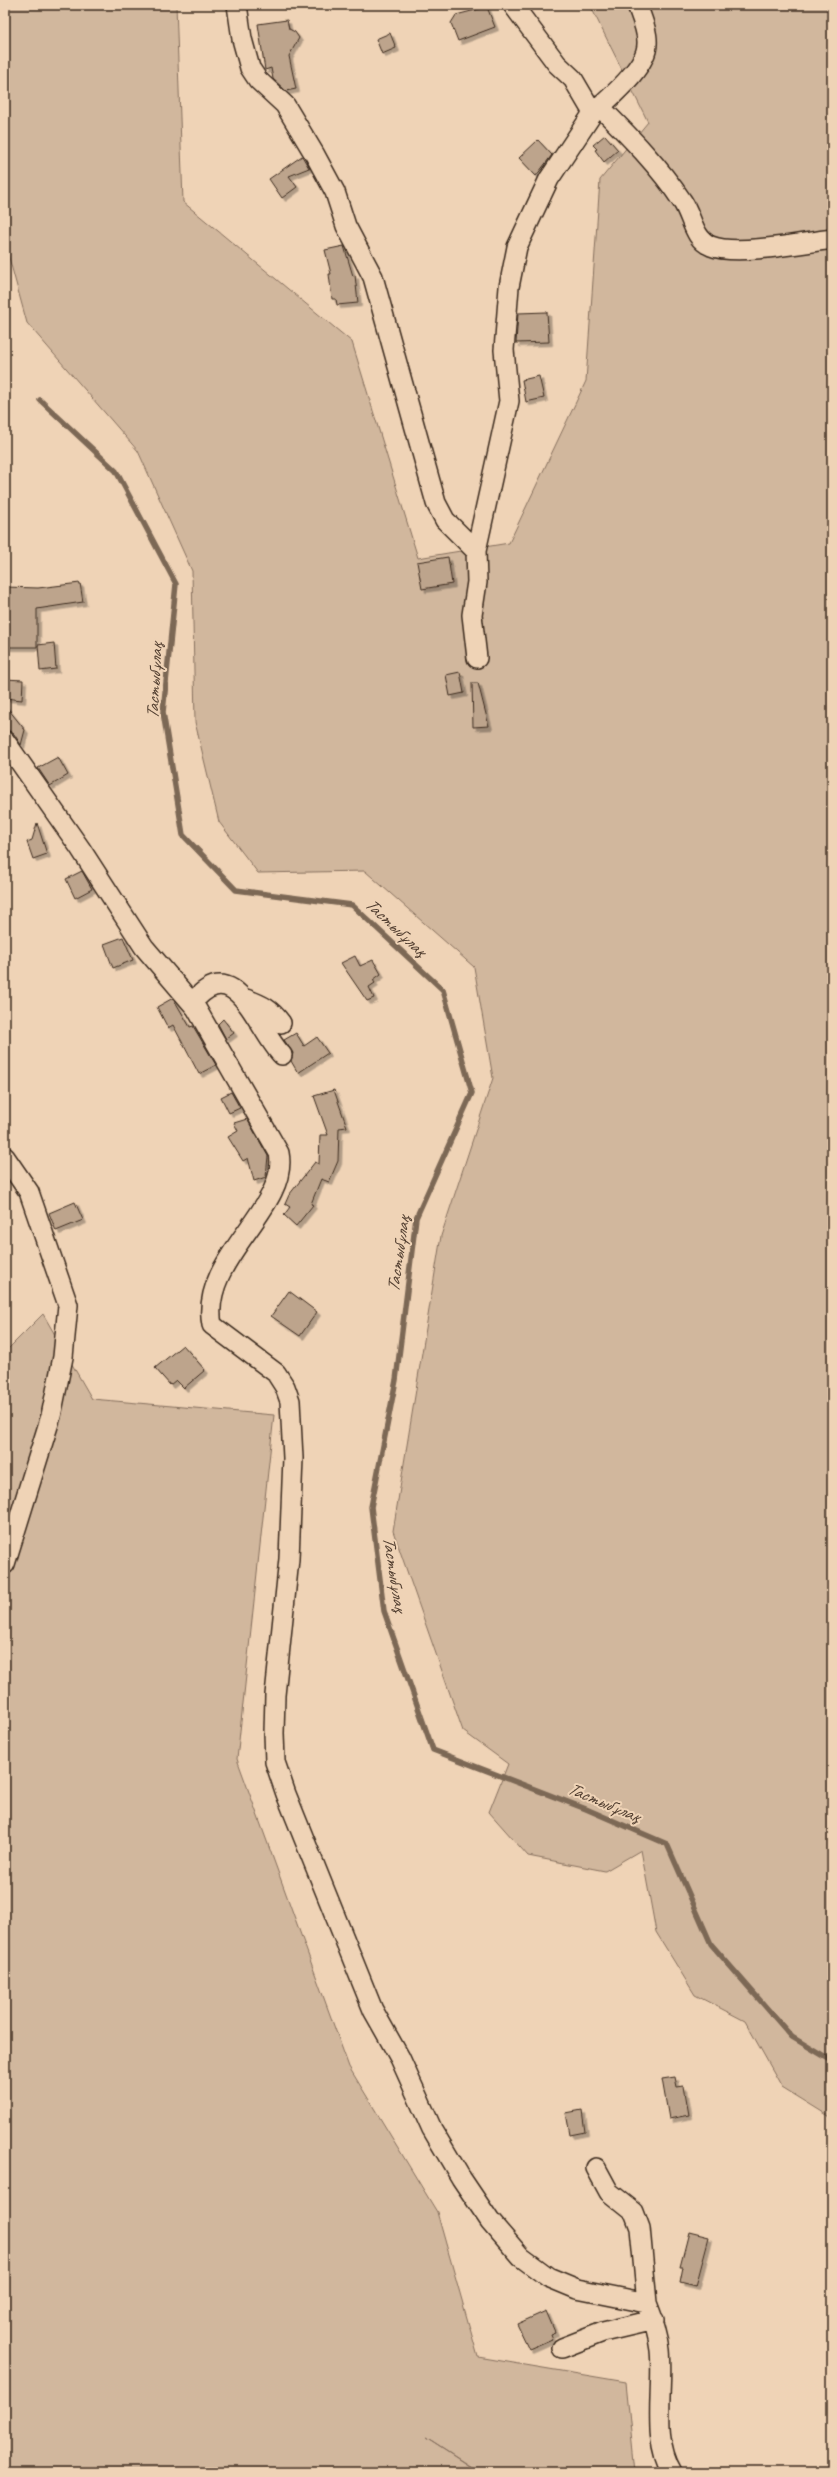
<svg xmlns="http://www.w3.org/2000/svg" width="837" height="2477" viewBox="0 0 837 2477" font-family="Caveat,sans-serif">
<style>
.green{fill:#d1b79d;stroke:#86705e}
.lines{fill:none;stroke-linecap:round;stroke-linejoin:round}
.stream{stroke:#7c6755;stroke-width:5.5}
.building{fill:#bda48c;stroke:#3b2a1e;filter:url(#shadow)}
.minor-casing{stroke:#3b2a1e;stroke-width:22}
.minor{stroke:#efd3b6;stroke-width:19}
.labels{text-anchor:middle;stroke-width:4;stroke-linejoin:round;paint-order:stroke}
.water-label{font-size:18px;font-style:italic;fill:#513e30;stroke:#efd3b6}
</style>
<defs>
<filter id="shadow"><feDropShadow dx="3.5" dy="3.5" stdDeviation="0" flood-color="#0004"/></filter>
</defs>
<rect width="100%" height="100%" fill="#efd3b6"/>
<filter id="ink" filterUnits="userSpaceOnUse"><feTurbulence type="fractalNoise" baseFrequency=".025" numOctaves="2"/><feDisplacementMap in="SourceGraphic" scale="8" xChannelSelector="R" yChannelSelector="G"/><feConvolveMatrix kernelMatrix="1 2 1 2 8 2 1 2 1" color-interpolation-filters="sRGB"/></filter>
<g filter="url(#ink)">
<!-- green -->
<path class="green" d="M5,5H176L183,202L352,342L418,558L509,543L586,381L600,180L648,122L590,5H832V2118L782,2087L745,2021L695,1995L656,1932L641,1850L605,1871L528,1856L489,1812L508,1764L463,1731L393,1531L441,1236L493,1078L474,967L365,871L258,873L219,822L195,722L192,571L138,451L27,323L5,243Z
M43,1314L92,1399L274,1415L237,1759L349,2067L437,2212L478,2357L626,2382L635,2472H479L426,2438L478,2472H5V1352Z"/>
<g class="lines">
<!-- stream -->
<path class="stream" d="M40,400L116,471L176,584L163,712L183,835L236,890L352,905L443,990L472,1093L416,1218L396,1380L371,1507L384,1611L433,1750L586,1809L667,1844L711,1944L792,2037L832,2061"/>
</g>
<!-- building -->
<path class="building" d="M487,7L495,27L458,41L451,23L456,15Z
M287,20L289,29L295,32L299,38L289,56L296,89L286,91L273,79L271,68L265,70L258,24Z
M390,33L396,48L382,54L376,39Z
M605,135L618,150L604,162L595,150L597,149L593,145Z
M538,140L552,155L536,176L519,158Z
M302,156L309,168L289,176L297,187L282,198L269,179Z
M344,246L353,276L355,275L358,303L337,305L336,299H332L329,274H331L325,250Z
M547,312L549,342L516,343L518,313Z
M539,376L544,398L526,402L522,380Z
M448,557L452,584L422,589L417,562Z
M80,583L83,602L37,609V647H5V587L38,588Z
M54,643L56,669L40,671L38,645Z
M460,672L464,693L450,696L446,675Z
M5,679L23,680L22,700L5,698Z
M472,683H478L489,726L473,727Z
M5,705L25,730L21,745L14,734L6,729Z
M58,757L68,775L50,786L38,768Z
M37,823L47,854L33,859L27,842L32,840Z
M82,871L92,889L75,898L66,879Z
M123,937L133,960L113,968L104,944Z
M355,956L360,966L373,960L381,974L373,980L375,983L369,987L374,998L367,1001L341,963Z
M173,998L190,1027L193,1026L216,1065L199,1074L173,1025L168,1028L157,1007Z
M223,1019L234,1033L226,1039L218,1024Z
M296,1033L304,1046L317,1037L328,1053L298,1073L291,1061L293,1053L284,1040Z
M334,1090L347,1127L339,1128L338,1161L329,1182L321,1179L311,1204L313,1205L296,1226L284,1215L290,1207L285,1204L289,1195L315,1162L319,1164L320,1135H328L314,1096Z
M231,1092L240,1108L229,1113L221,1097Z
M247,1119L268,1156L266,1177L254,1181L248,1158L243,1161L228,1137L238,1131L234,1123Z
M75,1202L83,1220L56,1231L49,1213Z
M289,1291L317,1312L300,1336L271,1316Z
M183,1345L205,1370L184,1388L176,1380L170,1385L155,1368Z
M675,2077L677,2087L684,2086L689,2115L669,2119L662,2079Z
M582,2110L585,2132L570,2135L566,2113Z
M689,2232L709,2237L696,2286L680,2282L683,2267H680Z
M546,2311L555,2332L550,2334L552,2339L529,2349L517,2324Z"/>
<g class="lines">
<defs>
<path id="minor" d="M237,5L242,39L250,68L258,80L285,105L315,155L335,192L346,226L373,277L436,503L445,520L476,551L509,401L504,350L509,287L517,247L549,179L593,113
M513,5L557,64L573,79L593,113L600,107C629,136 659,166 682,201C692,215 693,239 711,246C735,256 803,243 832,239
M600,107C615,93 647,65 647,44C648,32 641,16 637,5
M476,551L477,582L472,615L477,658
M5,741L80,848L144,947L196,1008L279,1153C290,1208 199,1258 212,1325L276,1373L285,1387L290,1401L293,1458L289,1559L275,1695L274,1733L275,1762L286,1794L373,2010L400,2058L432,2129L461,2178L490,2221L521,2257L548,2277L577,2289L647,2303C653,2318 658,2334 660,2350C664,2390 651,2437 672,2472
M246,999C262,1005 271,1009 281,1023
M192,1003C236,950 257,1030 282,1055
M5,1157L29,1192L68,1305L63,1357L51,1416L5,1564
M596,2168L609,2192L634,2212L640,2228L647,2303
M562,2348L603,2332L654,2320"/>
</defs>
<!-- minor casing -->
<use href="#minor" class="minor-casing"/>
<!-- minor -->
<use href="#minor" class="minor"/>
</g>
</g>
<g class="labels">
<!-- water labels -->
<g class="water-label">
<text transform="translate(154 681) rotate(-87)" y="6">Тастыбұлақ</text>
<text transform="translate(396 927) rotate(43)" y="6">Тастыбұлақ</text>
<text transform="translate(398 1254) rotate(-82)" y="6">Тастыбұлақ</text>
<text transform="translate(395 1574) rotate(81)" y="6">Тастыбұлақ</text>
<text transform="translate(604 1802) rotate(23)" y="6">Тастыбұлақ</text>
</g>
</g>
<!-- margin -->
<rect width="837" height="2477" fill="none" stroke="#efd3b6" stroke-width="20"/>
<rect x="10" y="10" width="817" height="2457" fill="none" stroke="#3b2a1e" stroke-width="1.5" filter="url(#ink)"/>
</svg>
